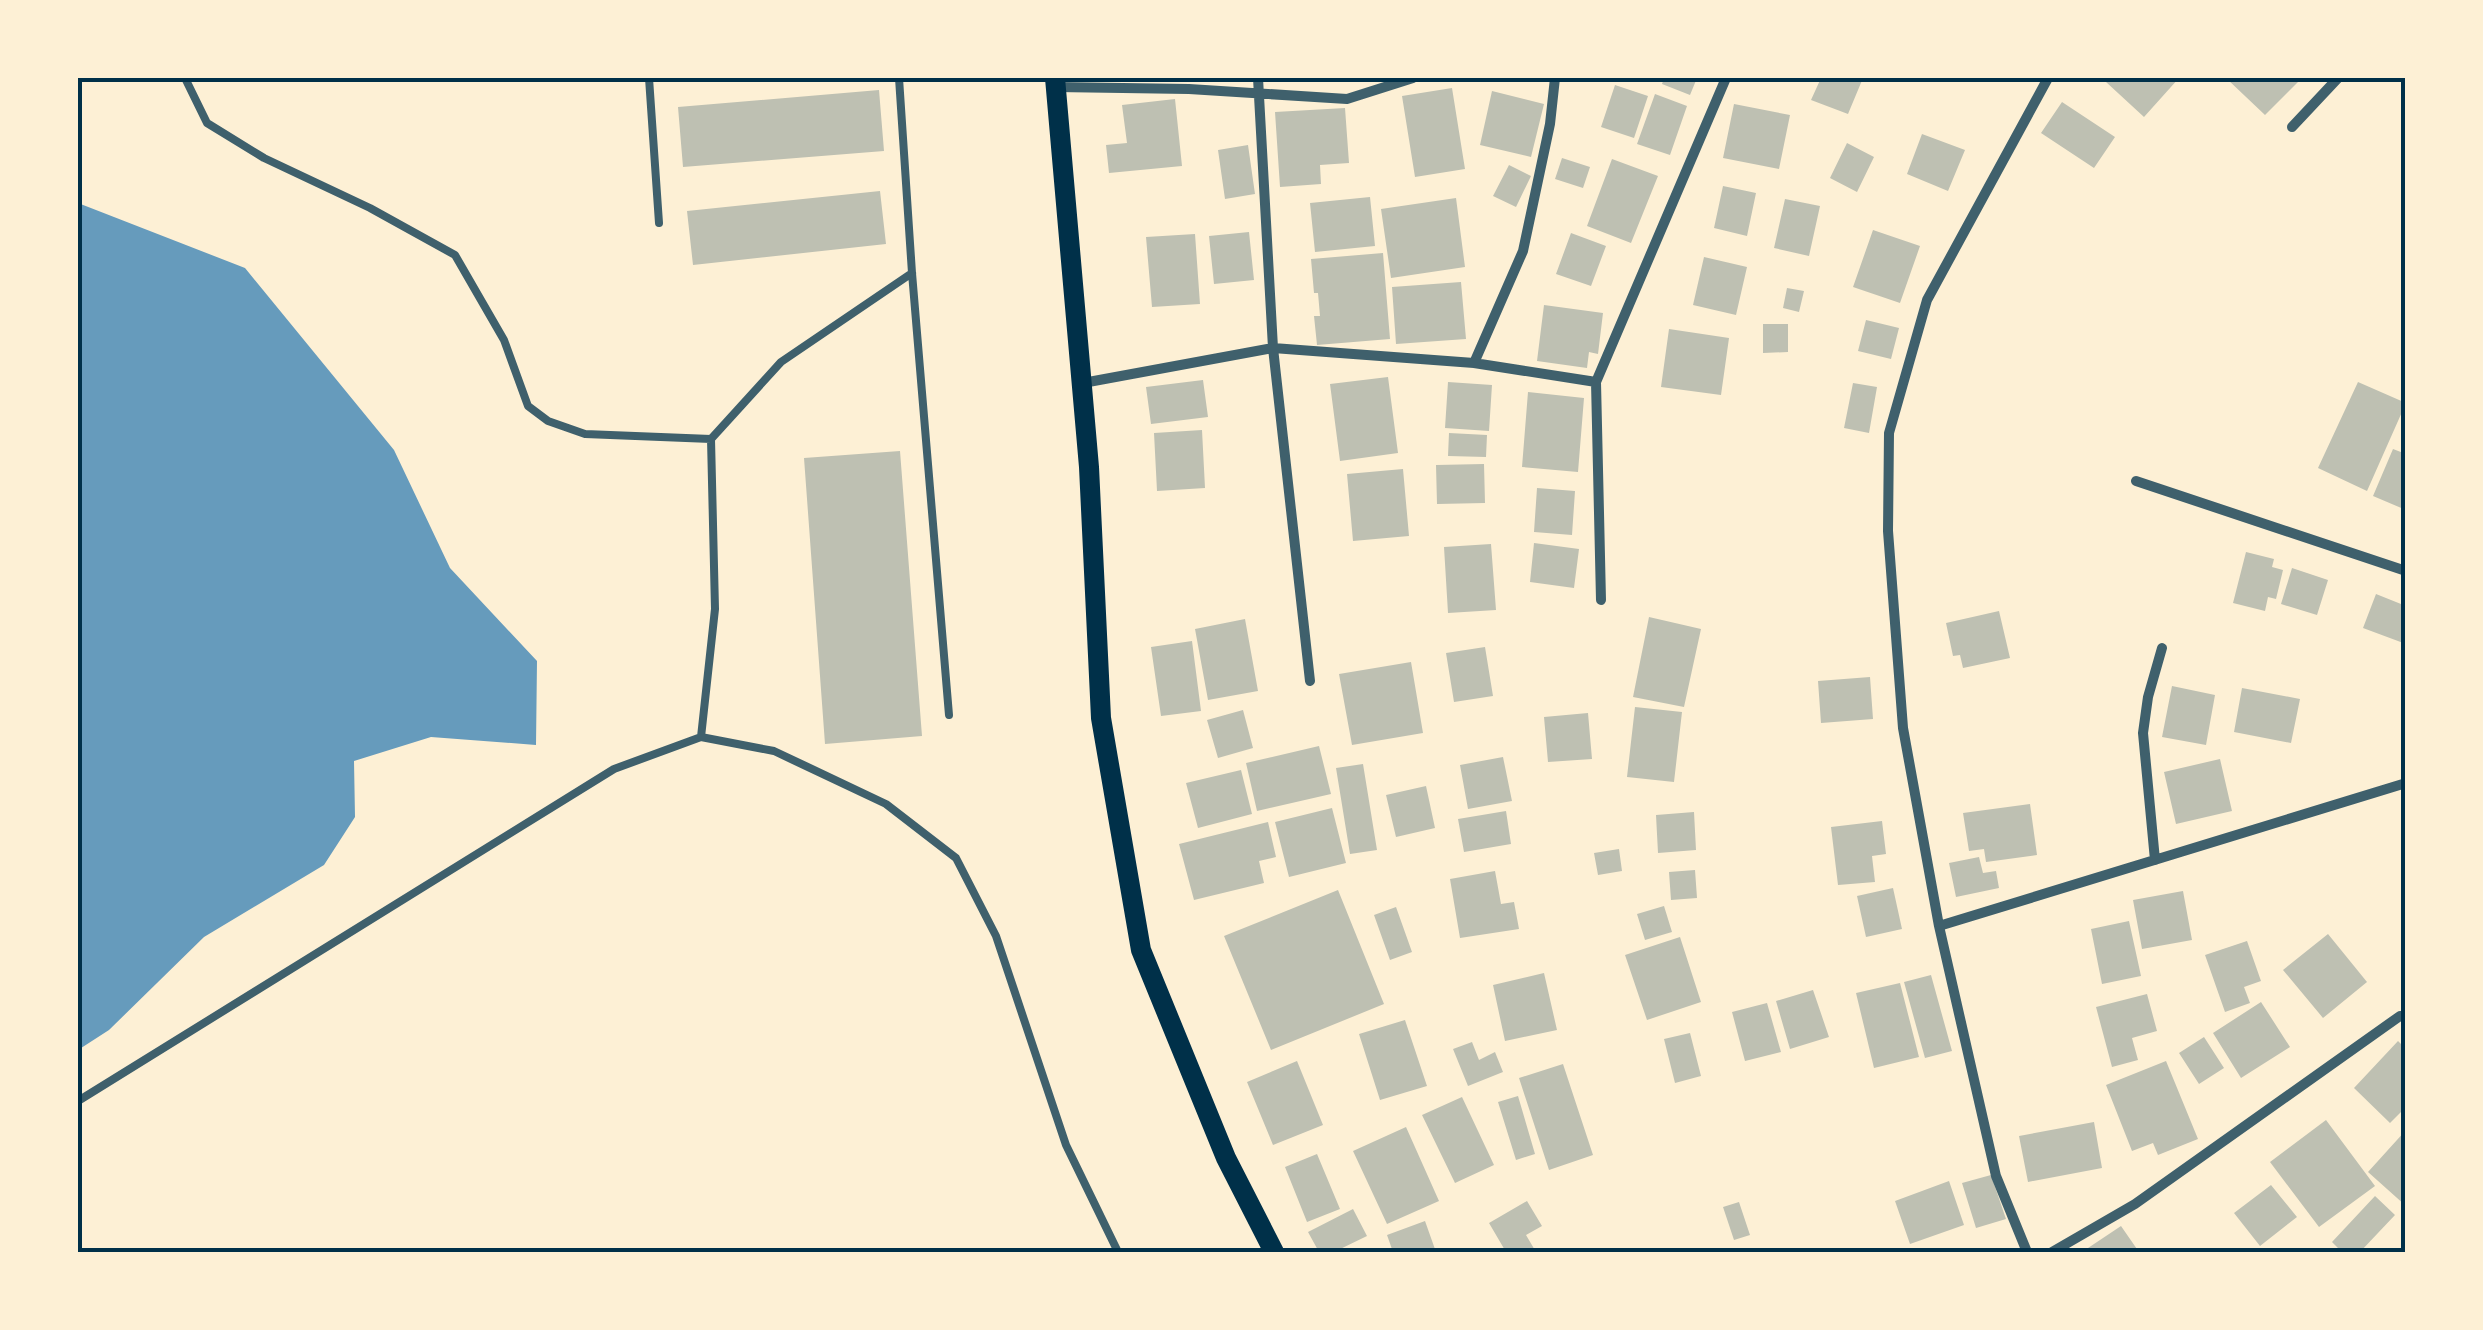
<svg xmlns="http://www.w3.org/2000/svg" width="2483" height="1330" font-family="'Fira Sans',sans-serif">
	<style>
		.water { fill: #669bbc }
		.building { fill: #bec0b2 }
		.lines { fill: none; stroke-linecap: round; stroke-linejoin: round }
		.service { stroke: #3f606c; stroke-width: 8 }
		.minor { stroke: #3f606c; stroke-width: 10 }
		.secondary { stroke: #003049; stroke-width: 20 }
		.neatline { fill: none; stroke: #003049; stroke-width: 4 }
	</style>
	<rect width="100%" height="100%" fill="#fdf0d5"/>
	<path class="water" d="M78,203l167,65 149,182 56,118 87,93 -1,84 -105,-8 -77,24 1,56 -31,48 -120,72 -95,93 -31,20z"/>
	<path class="building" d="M1664,78h33l-7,17 -28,-11z
		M1821,78h42l-15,36 -37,-14z
		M2110,78h69l-35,39 -38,-35z
		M2226,78h76l-37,37z
		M1615,85l33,11 -14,42 -33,-11z
		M1452,88l13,81 -50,8 -13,-81z
		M879,90l5,61 -201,16 -5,-60z
		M1492,91l52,13 -13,53 -51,-12z
		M1655,94l32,12 -17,49 -33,-11z
		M1175,99l7,67 -73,7 -3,-28 21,-2 -5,-38z
		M2062,102l53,35 -21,31 -53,-35z
		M1734,104l56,11 -11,54 -56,-11z
		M1345,108l4,55 -29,2 1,19 -41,3 -5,-75z
		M1922,134l43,16 -17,41 -41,-17z
		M1847,143l27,14 -17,35 -27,-14z
		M1248,145l7,49 -30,5 -7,-49z
		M1562,158l28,9 -7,21 -28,-9z
		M1612,159l46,17 -27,67 -44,-17z
		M1509,165l22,11 -15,31 -23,-11z
		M1723,186l33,7 -9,43 -33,-8z
		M880,191l6,53 -193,21 -6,-54z
		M1370,197l5,49 -60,6 -5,-49z
		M1456,198l9,69 -74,11 -10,-69z
		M1785,199l35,7 -11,50 -35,-8z
		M1873,230l47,16 -20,57 -47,-16z
		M1249,232l5,48 -40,4 -5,-48z
		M1571,233l35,13 -15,40 -35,-12z
		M1195,234l5,70 -48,3 -6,-70z
		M1383,253l7,86 -73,6 -3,-29h6l-2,-23h-4l-3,-34z
		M1704,257l43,10 -11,48 -43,-10z
		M1461,282l5,57 -70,5 -4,-57z
		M1787,288l17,3 -5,21 -16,-4z
		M1544,305l59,8 -5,41 -9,-2 -2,16 -50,-7z
		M1866,320l33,8 -8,31 -33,-8z
		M1763,324h25v28l-25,1z
		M1669,329l60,9 -8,57 -60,-8z
		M1388,377l10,76 -58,8 -10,-77z
		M1203,380l5,37 -57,7 -5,-37z
		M1448,382l44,3 -3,46 -44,-3z
		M2358,382l48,21 -39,88 -49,-23z
		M1853,383l24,4 -8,46 -25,-5z
		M1528,392l56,6 -6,74 -56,-5z
		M1202,430l3,58 -48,3 -3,-58z
		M1449,433l38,2 -1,22 -38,-1z
		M2393,449l13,5v56l-33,-14z
		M900,451l22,285 -97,8 -21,-286z
		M1484,464l1,39 -48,1 -1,-39z
		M1403,469l6,67 -56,5 -6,-67z
		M1537,488l38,3 -3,44 -38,-3z
		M1534,543l45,6 -5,39 -44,-6z
		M1491,544l5,66 -48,3 -4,-66z
		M2246,552l28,7 -2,8 11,3 -7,29 -8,-2 -3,14 -32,-8z
		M2292,568l36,12 -11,35 -36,-11z
		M2376,594l30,12v38l-43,-16z
		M1999,611l11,47 -47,10 -3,-13 -7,1 -7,-33z
		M1649,617l52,12 -17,78 -51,-10z
		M1245,619l13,72 -50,9 -13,-71z
		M1192,641l9,70 -40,5 -10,-69z
		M1485,647l8,49 -39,6 -8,-49z
		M1411,662l12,71 -71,12 -13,-71z
		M1870,677l3,42 -52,4 -3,-42z
		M2172,686l43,9 -9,50 -44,-8z
		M2242,688l58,11 -9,44 -57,-11z
		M1635,707l47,5 -8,70 -47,-5z
		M1243,710l10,38 -35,10 -11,-38z
		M1588,713l4,46 -44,3 -4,-45z
		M1319,746l12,48 -74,17 -11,-48z
		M1503,757l9,44 -44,8 -8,-44z
		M2220,759l12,52 -56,13 -12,-52z
		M1363,764l14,86 -27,4 -14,-86z
		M1241,770l11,44 -54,14 -12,-45z
		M1426,786l9,42 -39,9 -10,-42z
		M2030,804l7,51 -51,7 -2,-13 -15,2 -6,-38z
		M1332,808l14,55 -57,14 -14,-55z
		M1506,811l5,33 -47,8 -6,-33z
		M1694,812l2,38 -38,3 -2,-38z
		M1882,821l4,33 -14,2 3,26 -37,3 -7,-58z
		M1268,822l8,35 -17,4 5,22 -70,17 -15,-56z
		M1619,849l3,22 -24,4 -4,-22z
		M1979,857l4,16 13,-2 3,17 -43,9 -7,-34z
		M1695,870l2,28 -26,2 -2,-28z
		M1495,871l6,33 13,-2 5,27 -59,9 -10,-59z
		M1893,888l9,41 -36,8 -9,-41z
		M1338,890l46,114 -113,46 -47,-114z
		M2183,891l9,49 -50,9 -9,-49z
		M1664,906l8,26 -27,8 -8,-26z
		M1396,907l16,45 -22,8 -16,-45z
		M2129,921l12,55 -39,8 -11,-55z
		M2328,934l39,48 -44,36 -40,-48z
		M1680,937l21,65 -54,18 -22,-65z
		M2247,941l14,40 -17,6 6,16 -25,9 -20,-57z
		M1544,973l13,57 -52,11 -12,-56z
		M1931,975l21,76 -27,7 -21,-76z
		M1900,983l19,74 -45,11 -18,-75z
		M1813,990l16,47 -39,12 -14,-48z
		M2147,994l10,37 -25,7 6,22 -26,7 -16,-60z
		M2261,1002l29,45 -49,31 -28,-45z
		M1767,1003l14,49 -36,9 -13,-49z
		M1405,1020l22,66 -47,14 -21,-66z
		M1690,1033l11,43 -26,7 -11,-44z
		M2204,1037l20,31 -25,16 -20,-31z
		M2398,1041l8,8v58l-16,16 -36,-35z
		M1472,1042l7,18 16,-8 8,20 -35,14 -15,-37z
		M1297,1061l26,64 -50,20 -26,-63z
		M2166,1061l32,78 -40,16 -5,-12 -21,8 -26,-66z
		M1563,1064l30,91 -44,15 -30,-92z
		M1518,1096l17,58 -19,6 -18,-58z
		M1462,1097l32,68 -39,18 -33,-68z
		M2326,1120l49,66 -56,41 -49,-65z
		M2094,1122l8,46 -74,14 -9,-46z
		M1406,1127l33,74 -52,23 -34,-73z
		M2406,1130v76l-38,-34z
		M1317,1154l23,55 -33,13 -22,-55z
		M1991,1175l15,44 -30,9 -14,-45z
		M1949,1181l15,44 -54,19 -15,-43z
		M2271,1185l26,32 -37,29 -26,-33z
		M2375,1196l20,19 -35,37h-18l-10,-10z
		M1527,1201l15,25 -16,9 10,17h-30l-17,-29z
		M1739,1202l11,33 -16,5 -11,-33z
		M1353,1209l14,27 -33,16h-15l-11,-20z
		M1425,1221l11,31h-43l-6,-17z
		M2121,1226l18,26h-57z"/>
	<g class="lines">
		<path class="service" d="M185,78l22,45 57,35 106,50 85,47 49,85 24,66 20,15 37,13 126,5
			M649,78l10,145
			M899,78l13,195 37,442
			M701,737l14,-128 -4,-170 70,-77 131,-89
			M78,1101l536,-332 87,-32 73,14 112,53 70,54 40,78 70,209 52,107"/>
		<path class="minor" d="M1258,78l15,270 37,333
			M1056,87l133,2 158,10 66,-21
			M2292,127l46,-49
			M1474,363l49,-112 27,-127 5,-46
			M1083,383l190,-35 201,15 122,19
			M2136,481l270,90
			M1601,600l-5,-218 130,-304
			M2155,860l-12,-127 5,-36 14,-49
			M1939,926l467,-143
			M2027,1252l-31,-76 -57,-250 -36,-198 -15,-197 1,-98 38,-133 121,-222
			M2052,1252l83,-48 265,-188"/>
		<path class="secondary" d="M1055,78l34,389 12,251 40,232 85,208 48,94"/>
	</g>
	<rect width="2483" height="1330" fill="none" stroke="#fdf0d5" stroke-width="160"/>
	<rect x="80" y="80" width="2323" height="1170" class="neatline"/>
</svg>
